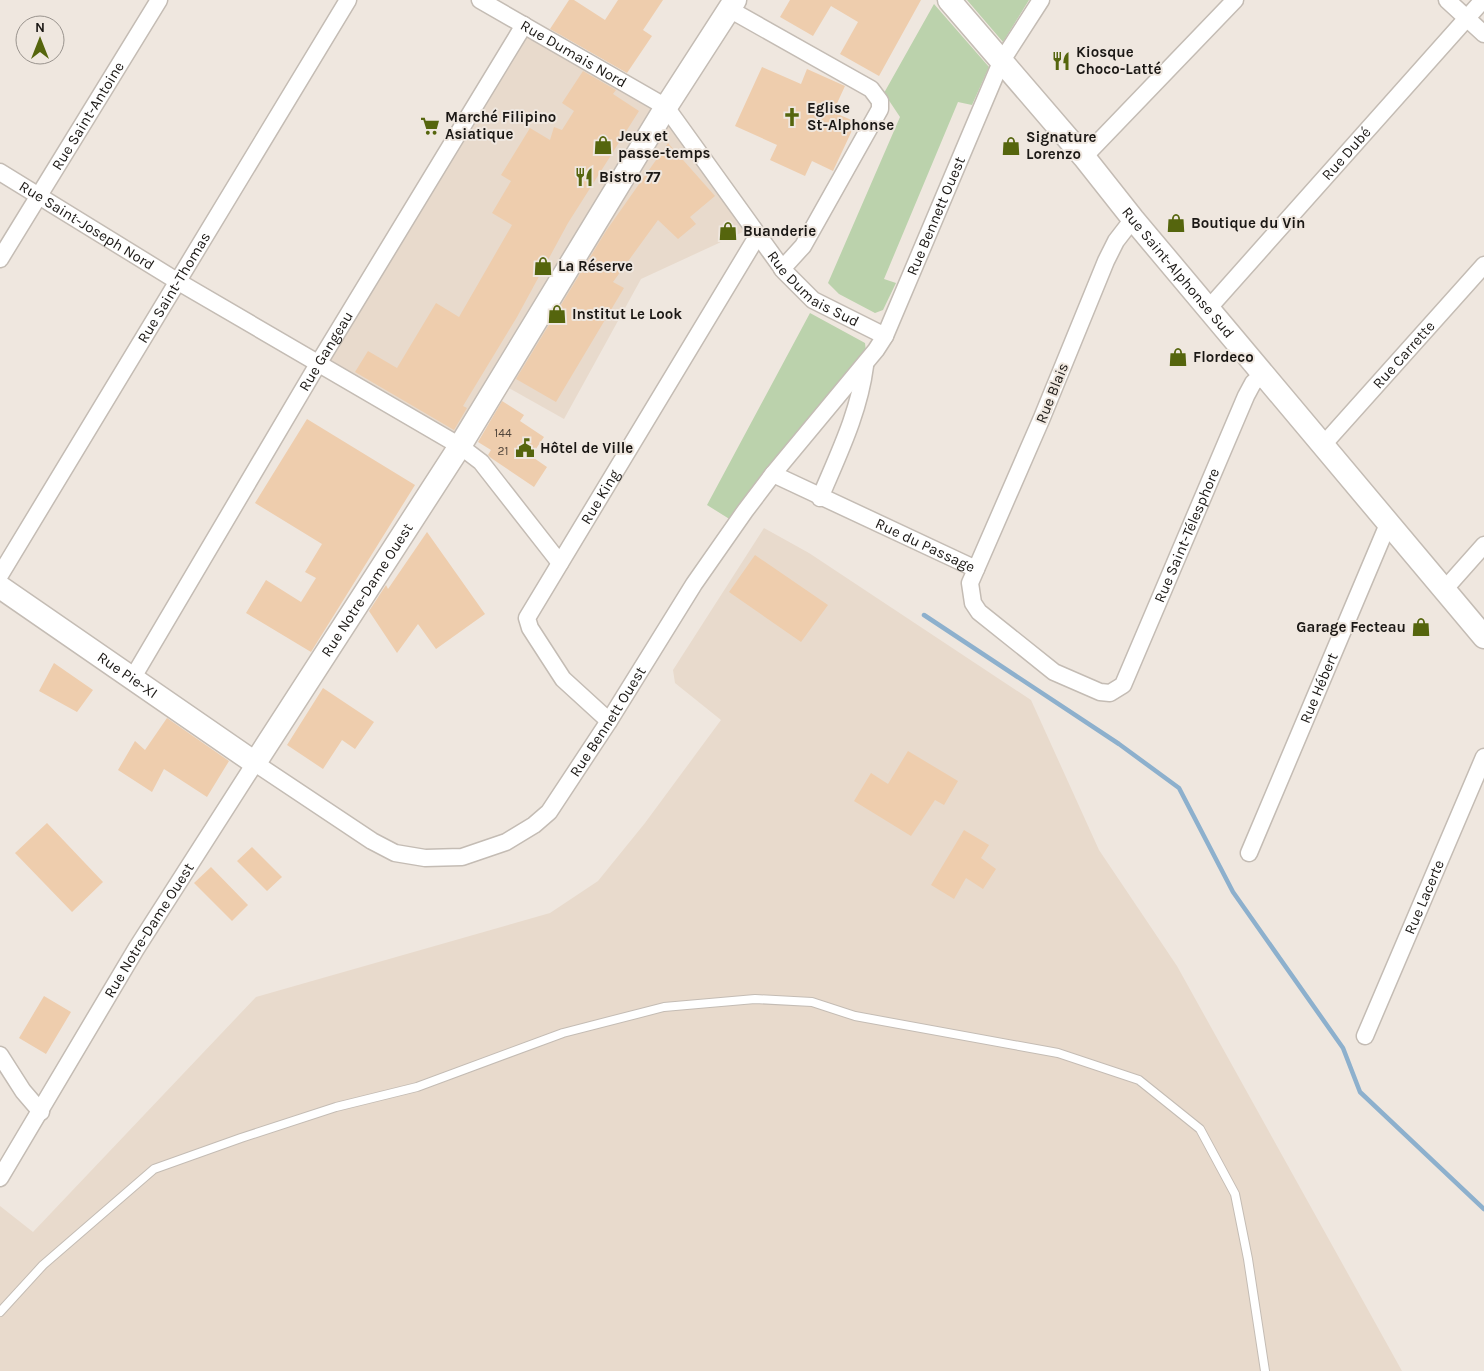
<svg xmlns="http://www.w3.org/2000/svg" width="1484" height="1371" font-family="Karla,sans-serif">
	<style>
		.built { fill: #e8dacc }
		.green { fill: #bbd2ac }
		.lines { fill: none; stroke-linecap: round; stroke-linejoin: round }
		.stream { stroke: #8db0cd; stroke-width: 4.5 }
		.building { fill: #eecdad }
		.lane-casing { stroke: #c4bcb4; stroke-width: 10 }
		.street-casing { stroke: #c4bcb4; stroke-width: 19 }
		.secondary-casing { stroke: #c4bcb4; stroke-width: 25 }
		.lane { stroke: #fff; stroke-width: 8 }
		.street { stroke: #fff; stroke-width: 16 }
		.secondary { stroke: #fff; stroke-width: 22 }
		.labels { text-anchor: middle; stroke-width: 4; stroke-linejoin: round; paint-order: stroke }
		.number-label { font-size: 12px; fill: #50453b }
		.poi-label { font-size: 15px; font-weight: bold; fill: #1b1815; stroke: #efe7df; text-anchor: start }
		.street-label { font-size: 15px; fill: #1b1815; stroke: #efe7df }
	</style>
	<rect width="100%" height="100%" fill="#efe7df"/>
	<path class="built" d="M527,32l141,86 79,112 -106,49 -77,140 -57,-32 -35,59 -149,-83z
		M764,528l45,25 222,147 68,150 78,116 225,405h-1402v-165l33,26 223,-235 294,-84 48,-32 47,-58 76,-103 -46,-37 -2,-13z"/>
	<path class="green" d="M967,0h62l-26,42z
		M934,4l55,63 -17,38 -14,-3 -74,177 12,4 -13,27 -8,3 -36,-19 -11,-11 72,-166 -16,-24z
		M810,313l55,30 1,9 -135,168 -24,-15z"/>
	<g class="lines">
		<path class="stream" d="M924,615l195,129 60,44 54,104 110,156 17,44 124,117"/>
	</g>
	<path class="building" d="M569,0h5l31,20 13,-20h45l-20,30 9,6 -25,37 -77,-44z
		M790,0h131l-42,76 -39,-22 18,-32 -27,-16 -18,30 -33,-19z
		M762,67l39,17 6,-15 38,17 -12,26 23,10 -23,49 -21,-10 -7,15 -35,-16 7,-15 -42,-19z
		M583,71l33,19 -3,4 26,17 -71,112 -51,94 -54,89 4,2 -13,22 -99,-58 13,-21 29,17 39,-65 23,14 53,-92 -20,-12 19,-32 -10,-6 29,-47 20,12 4,-13 8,3 12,-19 -12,-8z
		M668,143l47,53 -25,21 6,7 -18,15 -20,-19 -45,62 11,6 -68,114 -40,-23 90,-148z
		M502,401l22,14 -4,6 24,16 -13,19 16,11 -13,20 -43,-29 -3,-3 3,-5 -13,-8z
		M307,419l108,66 -104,167 -65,-39 20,-33 35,22 15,-24 -11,-6 17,-28 -67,-41z
		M427,532l58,82 -49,35 -18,-25 -21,29 -28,-42 17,-26 2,4z
		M755,555l73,50 -27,37 -72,-50z
		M54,663l39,27 -16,22 -38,-21z
		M323,688l51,34 -19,27 -13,-9 -19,29 -36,-24z
		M167,718l62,43 -22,36 -43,-28 -12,23 -34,-22 17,-29 10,9z
		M908,751l50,30 -14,24 -9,-5 -24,36 -57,-35 17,-28 17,11z
		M47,823l56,59 -31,30 -57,-59z
		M964,830l25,15 -8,13 15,11 -13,20 -17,-11 -12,21 -23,-14z
		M252,847l30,30 -15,14 -30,-30z
		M211,867l37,38 -16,16 -38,-38z
		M44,996l27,16 -25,42 -27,-16z"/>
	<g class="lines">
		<g class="lane-casing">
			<path id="lane" d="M0,1312l43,-47 111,-96 87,-31 95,-31 81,-20 146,-54 101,-26 91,-8 57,3 43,14 203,37 81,27 61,49 35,65 13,65 17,112"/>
		</g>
		<g class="street-casing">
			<g id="street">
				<path id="s1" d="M480,0l186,107 118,164 29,29 72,36"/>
				<path d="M1447,0l37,34"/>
				<path d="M729,9l142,80 9,12v8l-77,137 -21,23"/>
				<path d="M1084,157l151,-157"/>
				<path id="s2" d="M0,172l177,109 283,165 21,16 79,101"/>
				<path id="s3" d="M1133,219l-17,22 -10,20 -65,159 -71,163 3,20 6,9 75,60 46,20 10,1 13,-8 123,-289 7,-13 10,-9"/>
				<path id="s4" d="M0,259l159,-259"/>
				<path id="s5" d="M1208,309l275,-309"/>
				<path id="s6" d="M1323,445l161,-180"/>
				<path id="s7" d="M773,474l203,95"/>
				<path d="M820,498c18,-43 39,-85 45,-132"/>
				<path id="s8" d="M0,575l348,-575"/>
				<path d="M1444,590l40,-45"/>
				<path id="s9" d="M132,679l186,-315 206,-339"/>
				<path id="s10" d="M609,721l-46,-42 -33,-51 -3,-10 231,-383"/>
				<path id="s11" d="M1249,853l139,-329"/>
				<path id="s12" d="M1365,1036l119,-279"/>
				<path d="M0,1055l23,36 18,21"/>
				<path id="s13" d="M0,1178l136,-229 119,-186 117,78 23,12 30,5 37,-1 44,-15 28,-17 15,-13 60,-91 85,-137 51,-73 28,-37 103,-124 9,-14 116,-274 40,-62"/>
			</g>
		</g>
		<g class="secondary-casing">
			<g id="secondary">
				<path id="s14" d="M949,0l135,157 49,62 351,418"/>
				<path id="s15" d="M0,587l255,176 205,-317 206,-339 69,-107"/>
			</g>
		</g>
		<use href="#lane" class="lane"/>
		<use href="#street" class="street"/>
		<use href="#secondary" class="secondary"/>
	</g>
	<defs>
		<g id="restaurant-bare" transform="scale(1.5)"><path d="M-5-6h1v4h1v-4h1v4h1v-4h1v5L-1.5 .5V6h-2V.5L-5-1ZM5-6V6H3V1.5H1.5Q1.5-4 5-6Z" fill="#55650d" stroke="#efe7df" stroke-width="2.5" paint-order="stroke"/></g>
		<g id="church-bare" transform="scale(1.5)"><path d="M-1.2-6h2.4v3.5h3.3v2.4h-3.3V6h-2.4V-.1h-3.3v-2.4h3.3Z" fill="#55650d" stroke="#efe7df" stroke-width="2.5" paint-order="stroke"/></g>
		<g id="supermarket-bare" transform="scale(1.5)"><path d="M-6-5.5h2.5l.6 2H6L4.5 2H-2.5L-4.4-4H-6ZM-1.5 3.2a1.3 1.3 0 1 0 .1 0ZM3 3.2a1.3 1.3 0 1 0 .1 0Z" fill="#55650d" stroke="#efe7df" stroke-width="2.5" paint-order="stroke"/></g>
		<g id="shop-bare" transform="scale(1.5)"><path d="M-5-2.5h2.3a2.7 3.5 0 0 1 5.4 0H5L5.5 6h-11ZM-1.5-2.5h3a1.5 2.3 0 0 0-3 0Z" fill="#55650d" stroke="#efe7df" stroke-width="2.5" paint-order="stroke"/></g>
		<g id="civic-bare" transform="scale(1.5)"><path d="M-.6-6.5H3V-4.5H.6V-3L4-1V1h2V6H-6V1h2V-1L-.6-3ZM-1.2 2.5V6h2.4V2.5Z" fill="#55650d" stroke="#efe7df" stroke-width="2.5" paint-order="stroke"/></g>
	</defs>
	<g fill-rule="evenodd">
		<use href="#restaurant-bare" x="1061" y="61"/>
		<use href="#church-bare" x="792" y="117"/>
		<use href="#supermarket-bare" x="430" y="126"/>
		<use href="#shop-bare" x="603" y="145"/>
		<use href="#shop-bare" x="1011" y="146"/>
		<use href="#restaurant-bare" x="584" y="177"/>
		<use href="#shop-bare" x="1176" y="223"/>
		<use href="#shop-bare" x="728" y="231"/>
		<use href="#shop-bare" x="543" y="266"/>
		<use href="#shop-bare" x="557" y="314"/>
		<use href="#shop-bare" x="1178" y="357"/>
		<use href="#civic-bare" x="525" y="448"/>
		<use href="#shop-bare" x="1421" y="627"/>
	</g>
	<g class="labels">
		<g class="number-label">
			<text x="503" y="437">144</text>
			<text x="503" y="455">21</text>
		</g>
		<g class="poi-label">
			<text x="1076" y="57">Kiosque<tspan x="1076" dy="17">Choco-Latté</tspan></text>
			<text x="807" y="113">Eglise<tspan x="807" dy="17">St-Alphonse</tspan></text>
			<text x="445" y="122">Marché Filipino<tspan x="445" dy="17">Asiatique</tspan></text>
			<text x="618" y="141">Jeux et<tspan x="618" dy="17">passe-temps</tspan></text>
			<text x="1026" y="142">Signature<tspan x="1026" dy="17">Lorenzo</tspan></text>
			<text x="599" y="182">Bistro 77</text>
			<text x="1191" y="228">Boutique du Vin</text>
			<text x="743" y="236">Buanderie</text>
			<text x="558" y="271">La Réserve</text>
			<text x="572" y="319">Institut Le Look</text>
			<text x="1193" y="362">Flordeco</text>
			<text x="540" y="453">Hôtel de Ville</text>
			<text x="1406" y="632" text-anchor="end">Garage Fecteau</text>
		</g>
		<g class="street-label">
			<text dy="5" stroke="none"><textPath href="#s1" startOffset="108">Rue Dumais Nord</textPath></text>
			<text dy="5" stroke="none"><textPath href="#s4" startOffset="168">Rue Saint-Antoine</textPath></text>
			<text dy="5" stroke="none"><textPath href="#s5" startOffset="208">Rue Dubé</textPath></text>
			<text dy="5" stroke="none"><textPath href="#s13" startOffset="1534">Rue Bennett Ouest</textPath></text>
			<text dy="5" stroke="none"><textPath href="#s2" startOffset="102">Rue Saint-Joseph Nord</textPath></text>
			<text dy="5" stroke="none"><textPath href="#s14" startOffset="356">Rue Saint-Alphonse Sud</textPath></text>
			<text dy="5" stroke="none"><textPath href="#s8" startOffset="336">Rue Saint-Thomas</textPath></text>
			<text dy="5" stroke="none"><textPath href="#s1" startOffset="451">Rue Dumais Sud</textPath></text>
			<text dy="5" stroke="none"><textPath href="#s9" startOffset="381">Rue Gangeau</textPath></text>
			<text dy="5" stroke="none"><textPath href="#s6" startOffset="121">Rue Carrette</textPath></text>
			<text transform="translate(1052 393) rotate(-68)" y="5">Rue Blais</text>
			<text dy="5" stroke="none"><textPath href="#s10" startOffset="275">Rue King</textPath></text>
			<text dy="5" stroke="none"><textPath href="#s3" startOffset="765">Rue Saint-Télesphore</textPath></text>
			<text dy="5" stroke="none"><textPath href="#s7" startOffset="168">Rue du Passage</textPath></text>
			<text dy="5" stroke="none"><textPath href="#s15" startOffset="516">Rue Notre-Dame Ouest</textPath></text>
			<text dy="5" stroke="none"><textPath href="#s15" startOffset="155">Rue Pie-XI</textPath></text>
			<text dy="5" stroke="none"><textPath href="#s11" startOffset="179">Rue Hébert</textPath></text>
			<text dy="5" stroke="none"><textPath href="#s13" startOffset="928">Rue Bennett Ouest</textPath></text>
			<text dy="5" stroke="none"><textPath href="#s12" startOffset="151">Rue Lacerte</textPath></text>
			<text dy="5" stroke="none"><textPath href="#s13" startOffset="289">Rue Notre-Dame Ouest</textPath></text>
		</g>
	</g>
	<g transform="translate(40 40)"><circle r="24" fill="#efe7df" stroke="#9a948e"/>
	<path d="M0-4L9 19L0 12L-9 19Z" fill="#55650d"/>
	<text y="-8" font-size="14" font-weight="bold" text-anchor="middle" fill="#1b1815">N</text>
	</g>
</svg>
